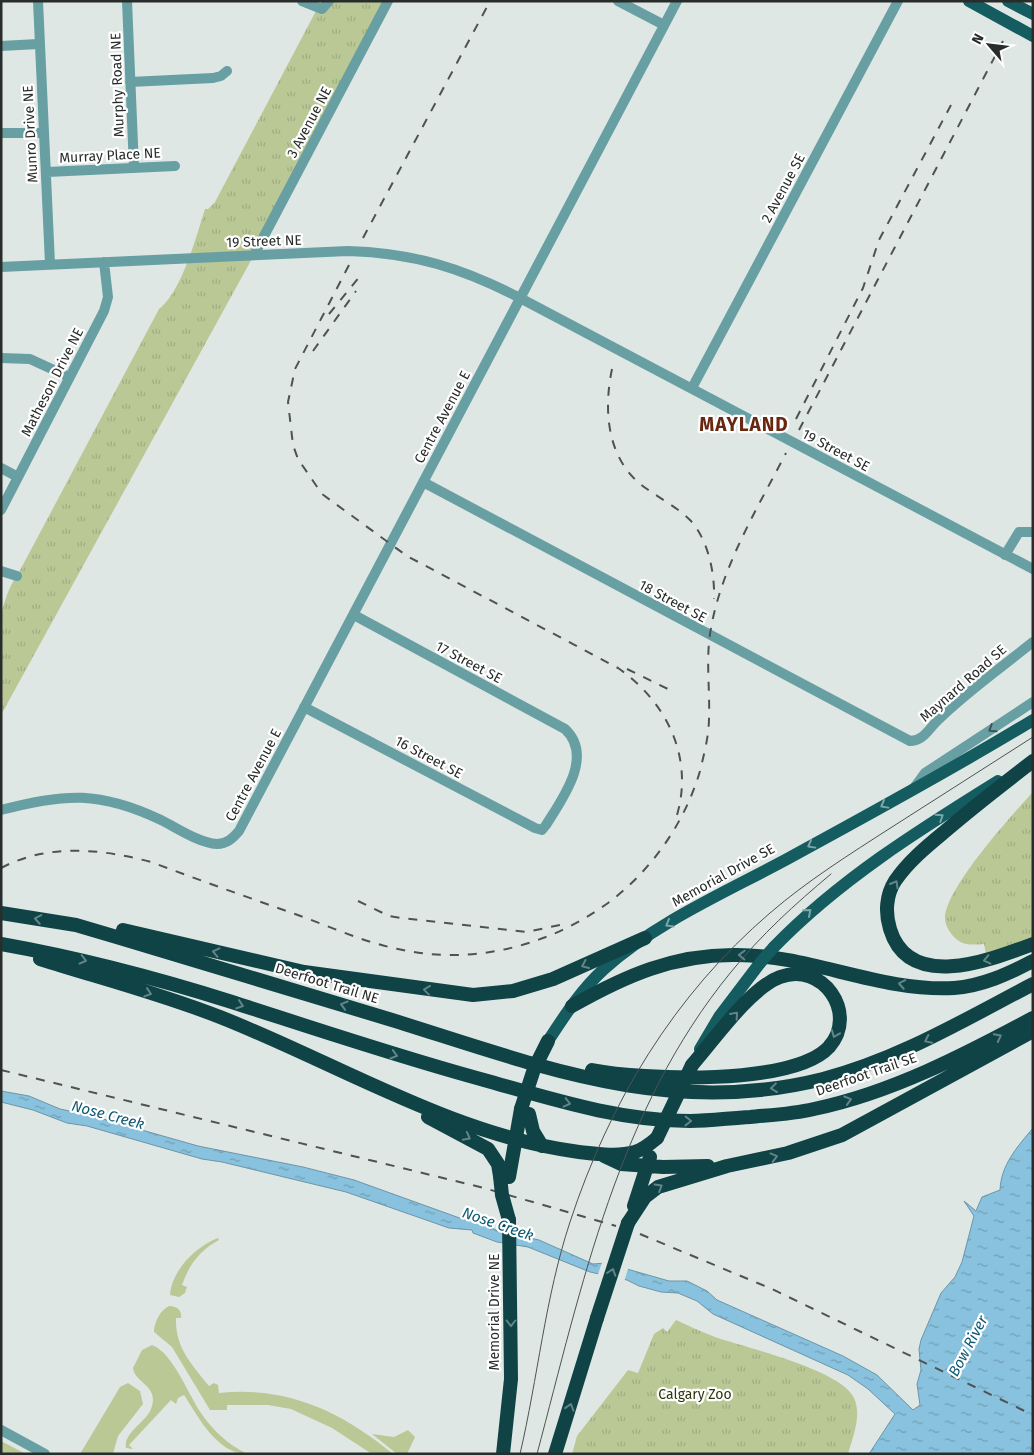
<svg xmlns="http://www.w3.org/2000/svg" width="1034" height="1455" font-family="'Fira Sans',sans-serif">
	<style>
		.grass { fill: #bac896 }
		.park { fill: url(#park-tufts) }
		.water { fill: url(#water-ripples); stroke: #6c95a8 }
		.pier { fill: #dee7e4 }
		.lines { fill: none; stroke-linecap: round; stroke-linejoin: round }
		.minor { stroke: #679fa3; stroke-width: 10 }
		.major { stroke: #155c61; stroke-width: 12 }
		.highway { stroke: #0f4346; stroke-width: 14 }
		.tram { stroke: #4e5352; stroke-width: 1 }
		.rail { stroke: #4e5352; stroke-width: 2; stroke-dasharray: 9 9; stroke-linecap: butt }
		.major-bridge { stroke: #155c61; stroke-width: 12 }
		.highway-bridge { stroke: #0f4346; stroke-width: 14 }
		.oneway { stroke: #3e5455 }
		.oneway2 { stroke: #7ea5a8 }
		.oneway3 { stroke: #638587 }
		.labels { text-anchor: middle; stroke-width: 4.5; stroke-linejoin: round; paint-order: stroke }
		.street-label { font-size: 14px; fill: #282c2b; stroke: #fff }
		.park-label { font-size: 14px; fill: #2c350e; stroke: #fff }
		.water-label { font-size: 15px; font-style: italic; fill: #0e5974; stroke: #fff }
		.district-label { font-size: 19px; font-weight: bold; letter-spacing: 1px; fill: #68270e; stroke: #fff }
	</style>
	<defs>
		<pattern id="park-tufts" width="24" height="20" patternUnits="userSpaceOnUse" patternTransform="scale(1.25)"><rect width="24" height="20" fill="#bac896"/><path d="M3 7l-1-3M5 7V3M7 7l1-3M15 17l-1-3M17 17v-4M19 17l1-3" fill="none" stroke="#a0ac81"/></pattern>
		<pattern id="water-ripples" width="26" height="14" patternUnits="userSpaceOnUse" patternTransform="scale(1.25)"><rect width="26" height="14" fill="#89c2de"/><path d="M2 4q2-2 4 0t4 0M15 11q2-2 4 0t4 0" fill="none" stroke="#709eb4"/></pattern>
	</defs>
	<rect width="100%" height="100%" fill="#dee7e4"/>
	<path class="grass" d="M218,1238l1,2c-19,10 -30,25 -37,45l5,2 -2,6 -6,4 -9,-2c2,-25 25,-48 48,-57z
		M169,1306c8,0 13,4 12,12h-5c-1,29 15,46 33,68l5,-3 4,2 1,8c68,-7 122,18 174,61h-21l-40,-26 -41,-19 -23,-4h-41v5h-17l-38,-63 -18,-15c0,-9 6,-22 15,-26z
		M152,1345c21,8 36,49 49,68 12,18 27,31 46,41 -30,0 -49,-38 -63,-59l-6,3 -2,6 -5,-4 -42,45 4,4 -7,-1c-3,-15 20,-26 25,-39 9,-24 -16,-25 -18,-41l9,-18z
		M128,1383l12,8 3,13 -25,32 -5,18h-33l40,-67z
		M408,1430l7,7 -8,17h-10l-25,-20 22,3z"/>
	<path class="park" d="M329,1h59l-134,254 -253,460v-82c2,-6 1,-9 1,-16 -1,-9 9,-35 15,-41l142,-267c23,-18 37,-72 46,-100h3l7,-7 102,-193z
		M1033,792v146l-47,16 -2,-10c-13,1 -22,2 -31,-8 -4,-5 -8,-11 -8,-18 1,-30 66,-102 88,-126z
		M676,1320c13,6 26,12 39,17 29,10 127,33 139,61 8,17 -1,38 -6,56h-276l5,-18 51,-66 10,3 16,-39 9,-6 4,4z
		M1,1441l25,13h-25z"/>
	<path class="water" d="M1,1091l28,5 31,13 29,6 109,31 105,21 51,13 114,41 13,1 17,9 41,9 54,24 13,-1 63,18h18l20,10 10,9 126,56 34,19 36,35 7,-5 -3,-21 4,-14 -2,-21 2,-9 20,-47 14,-16 7,-15 12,-46 -10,-15 12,10 6,-14 18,-7c1,-25 17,-43 33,-62v315l-3,11h-161l26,-40 -27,-25 -20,-14 -135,-61 -16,-13 -19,-8 -17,-1 -22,-6 -12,-6 -37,-8 -62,-25 -31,-5 -24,-9 -1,-3 -23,-2 -103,-36 -124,-30 -20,-3 -115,-33 -20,-3 -34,-13 -32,-8z"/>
	<path class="pier" d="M603,1260l10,1 16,5 -5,16 -27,-5z"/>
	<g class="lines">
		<path class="minor" d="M38,1l12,263
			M127,1l7,167
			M302,1l20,8 7,-8
			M618,1l46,24
			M1,46l37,-2
			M130,82l83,-4 8,-2 6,-5
			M1,133h43
			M47,172l128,-6
			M254,255l134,-254
			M1,267l347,-16c66,2 114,17 172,47l513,271
			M1,358l29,1 39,18
			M692,388l206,-387
			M1,468l17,9
			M423,482l487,259c13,0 18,-11 27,-20 28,-28 65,-54 96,-79
			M1,510l103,-199 4,-14 -4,-35
			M1005,555l14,-23h14
			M1,571l16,5
			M304,707l231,121 7,2 4,-5c17,-27 48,-69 19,-96l-211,-114
			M914,788l11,-15 108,-71
			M1,810c64,-17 99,-19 160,10 16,8 38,23 56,24 10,0 16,-6 22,-13l438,-830
			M1,1430l44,24"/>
		<path class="major" d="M969,1l64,35
			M1008,1l25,13
			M774,947c65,-67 145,-117 224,-166
			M548,1041c17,-26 33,-51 56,-72 52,-47 124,-78 185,-111 82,-45 164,-89 244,-138
			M700,1049l19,-32 41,-54"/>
		<path class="highway" d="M1033,761c-30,23 -61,47 -90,72 -17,14 -35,29 -48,48 -9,14 -10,32 -5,48 19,63 100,31 143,15
			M1,913l75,12 44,13c90,28 181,54 272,82 145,45 276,98 431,59 76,-20 141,-59 210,-95
			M123,930l181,42 169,23 40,-4 40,-12 92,-41
			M1,944c79,14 155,34 231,58 84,27 167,55 252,78 68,19 136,41 206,41 20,0 40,-3 60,-4 21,-2 43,-3 64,-8 77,-16 150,-54 219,-91
			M40,959c60,19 122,35 180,58 117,46 234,119 359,135 18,2 39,5 56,0 9,-3 15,-8 22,-14
			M572,1006c53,-30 102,-52 165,-51 73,0 143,37 217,33 28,-2 54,-14 79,-27
			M592,1070c50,10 201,16 237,-23 30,-34 -7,-86 -49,-70 -30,11 -66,63 -88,88
			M529,1114l4,17 9,15
			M428,1117l60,32 10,15 2,12
			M604,1156l17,8 42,3 45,-1
			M509,1177l12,-68
			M634,1206l16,-49
			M628,1223l17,-26 13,-10 69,-21 61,-13 54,-18 191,-104
			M503,1454l8,-75 -2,-159
			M555,1454l42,-136"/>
		<path class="tram" d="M520,1454c18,-77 25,-156 50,-232 39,-119 104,-227 200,-309 37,-32 80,-59 122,-86 47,-30 94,-60 141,-90
			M537,1454c45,-169 81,-344 194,-482 30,-37 64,-68 100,-98"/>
		<path class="rail" d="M363,238l125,-233
			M349,265l-54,104 -7,33 5,43 5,14 24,35 85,62 211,112c48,33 76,89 59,147
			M329,314l32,-39
			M313,351l43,-60
			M612,369c-9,43 -5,93 35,120 14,10 31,19 43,31 18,19 25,53 24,79
			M796,419l67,-131 16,-48 72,-135
			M799,430l204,-389
			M627,669l43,21
			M1,868c47,-25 101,-19 150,-6 48,18 96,35 144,52 34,12 68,28 103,35 75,17 153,-3 214,-49 41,-32 73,-78 88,-129 4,-17 9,-35 9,-53 1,-28 -3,-56 1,-84 10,-65 46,-123 76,-181
			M358,901l31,15 12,2 125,14 39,-8
			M1,1070l483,118 132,38
			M640,1234l132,55 261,126"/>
		<path class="major-bridge" d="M760,963l14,-16"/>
		<path class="highway-bridge" d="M521,1109l13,-40 14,-28
			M657,1138l35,-73
			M500,1176l2,19 7,25
			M597,1318l31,-95"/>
	</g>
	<defs><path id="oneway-chevron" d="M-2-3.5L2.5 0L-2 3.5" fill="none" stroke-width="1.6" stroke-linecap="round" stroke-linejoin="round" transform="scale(1.25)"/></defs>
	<use class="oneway" href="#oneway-chevron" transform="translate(992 729) rotate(147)"/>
	<g class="oneway2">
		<use href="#oneway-chevron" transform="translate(884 805) rotate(151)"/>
		<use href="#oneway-chevron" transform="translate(940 817) rotate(-33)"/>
		<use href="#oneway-chevron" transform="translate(811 845) rotate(151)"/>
		<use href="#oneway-chevron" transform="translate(808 912) rotate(-41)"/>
		<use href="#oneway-chevron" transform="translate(669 924) rotate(150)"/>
	</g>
	<g class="oneway3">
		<use href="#oneway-chevron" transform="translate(895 884) rotate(-60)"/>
		<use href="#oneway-chevron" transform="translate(38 919) rotate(-170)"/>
		<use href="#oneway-chevron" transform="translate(216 952) rotate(-167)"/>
		<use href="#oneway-chevron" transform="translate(742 955) rotate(-178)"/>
		<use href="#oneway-chevron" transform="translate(83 960) rotate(14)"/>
		<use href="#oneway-chevron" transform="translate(987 960) rotate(167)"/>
		<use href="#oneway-chevron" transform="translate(585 965) rotate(156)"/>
		<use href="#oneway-chevron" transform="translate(902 984) rotate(-170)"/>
		<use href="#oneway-chevron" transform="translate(427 990) rotate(-173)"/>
		<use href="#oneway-chevron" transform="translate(148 993) rotate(18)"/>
		<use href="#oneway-chevron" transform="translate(240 1005) rotate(18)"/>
		<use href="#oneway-chevron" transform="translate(344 1005) rotate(-163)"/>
		<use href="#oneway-chevron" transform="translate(735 1015) rotate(-49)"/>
		<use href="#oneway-chevron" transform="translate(835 1034) rotate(112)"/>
		<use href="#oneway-chevron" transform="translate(998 1037) rotate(-27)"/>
		<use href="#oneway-chevron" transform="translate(928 1040) rotate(154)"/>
		<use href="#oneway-chevron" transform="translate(394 1055) rotate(16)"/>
		<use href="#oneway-chevron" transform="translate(774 1088) rotate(173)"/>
		<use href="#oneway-chevron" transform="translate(848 1100) rotate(-17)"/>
		<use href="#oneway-chevron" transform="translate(567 1103) rotate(14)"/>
		<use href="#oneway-chevron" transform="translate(688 1121) rotate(1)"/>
		<use href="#oneway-chevron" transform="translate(467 1137) rotate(28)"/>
		<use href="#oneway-chevron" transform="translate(774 1157) rotate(-15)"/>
		<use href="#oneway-chevron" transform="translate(659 1187) rotate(-31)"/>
		<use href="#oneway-chevron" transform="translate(612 1272) rotate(-72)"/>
		<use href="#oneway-chevron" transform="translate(511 1323) rotate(90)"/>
		<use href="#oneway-chevron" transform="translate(570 1407) rotate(-73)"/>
	</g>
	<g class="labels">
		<g class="street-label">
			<text transform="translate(117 85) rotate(-92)" y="5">Murphy Road NE</text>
			<text transform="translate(309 122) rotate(-62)" y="5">3 Avenue NE</text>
			<text transform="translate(30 134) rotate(-93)" y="5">Munro Drive NE</text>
			<text transform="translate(110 155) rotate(-3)" y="5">Murray Place NE</text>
			<text transform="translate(783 188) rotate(-62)" y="5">2 Avenue SE</text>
			<text transform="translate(264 241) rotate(-2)" y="5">19 Street NE</text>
			<text transform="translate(52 382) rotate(-63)" y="5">Matheson Drive NE</text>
			<text transform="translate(442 417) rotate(-62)" y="5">Centre Avenue E</text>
			<text transform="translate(836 450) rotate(28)" y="5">19 Street SE</text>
			<text transform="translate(673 601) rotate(28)" y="5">18 Street SE</text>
			<text transform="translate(469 662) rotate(28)" y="5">17 Street SE</text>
			<text transform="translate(963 683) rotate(-41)" y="5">Maynard Road SE</text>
			<text transform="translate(429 757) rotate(28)" y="5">16 Street SE</text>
			<text transform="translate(253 775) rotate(-62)" y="5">Centre Avenue E</text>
			<text transform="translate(723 875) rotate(-29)" y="5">Memorial Drive SE</text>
			<text transform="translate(327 983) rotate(17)" y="5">Deerfoot Trail NE</text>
			<text transform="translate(866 1074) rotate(-19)" y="5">Deerfoot Trail SE</text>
			<text transform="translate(494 1312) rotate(-90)" y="5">Memorial Drive NE</text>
		</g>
		<g class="park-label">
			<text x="695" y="1399">Calgary Zoo</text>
		</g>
		<g class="water-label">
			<text transform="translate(108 1115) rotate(15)" y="5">Nose Creek</text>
			<text transform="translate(498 1224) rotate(19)" y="5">Nose Creek</text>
			<text transform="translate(968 1346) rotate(-62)" y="5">Bow River</text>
		</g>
		<g class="district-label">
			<text x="744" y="431">MAYLAND</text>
		</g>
	</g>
	<rect width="1034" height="1455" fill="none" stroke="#282c2b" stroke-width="5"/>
	<g transform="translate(989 45) rotate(298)" stroke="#ffffff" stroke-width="4" paint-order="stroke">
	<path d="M0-4L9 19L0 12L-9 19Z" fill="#282c2b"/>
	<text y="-8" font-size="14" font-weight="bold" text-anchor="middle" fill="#282c2b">N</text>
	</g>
</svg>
